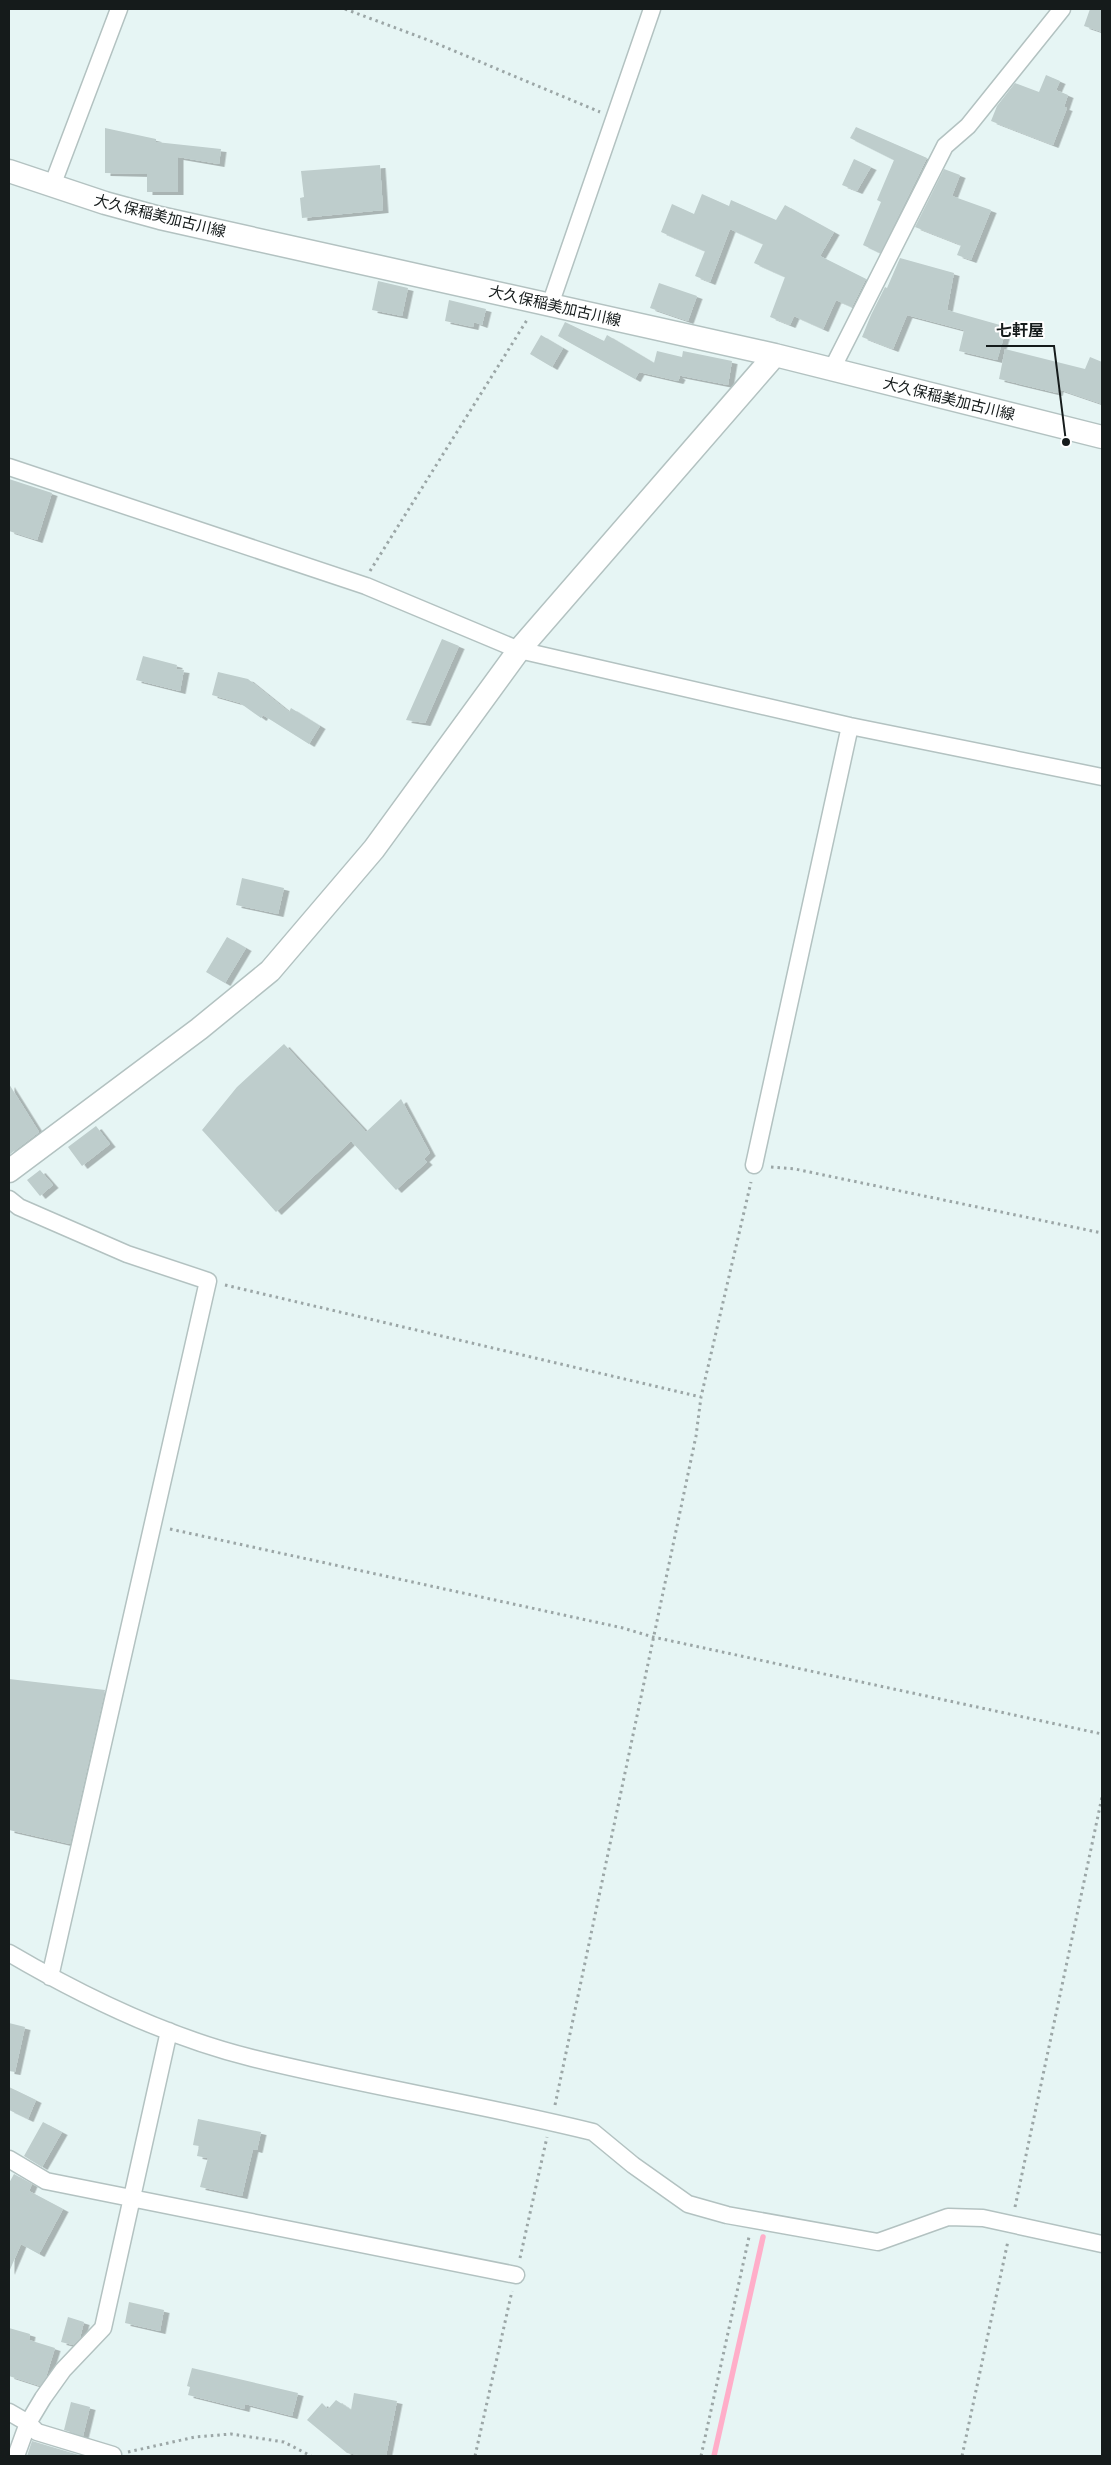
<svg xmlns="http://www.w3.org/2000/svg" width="1111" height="2465" font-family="'Fira Sans Condensed','Noto Sans JP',sans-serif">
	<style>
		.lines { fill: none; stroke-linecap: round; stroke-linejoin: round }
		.stream { stroke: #ffaec9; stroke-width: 5.5 }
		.building { fill: #becdcc; filter: url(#shadow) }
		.street-casing { stroke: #b3c2c1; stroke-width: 19 }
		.secondary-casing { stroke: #b3c2c1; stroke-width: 25 }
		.path { stroke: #9ba6a6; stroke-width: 3; stroke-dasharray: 2.5 4; stroke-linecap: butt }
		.street { stroke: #fff; stroke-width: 16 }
		.secondary { stroke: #fff; stroke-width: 22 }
		.labels { text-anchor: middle; stroke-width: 4; stroke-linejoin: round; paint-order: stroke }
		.street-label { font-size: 15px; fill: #151b1b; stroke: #fff }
		.leader { fill: none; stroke: #151b1b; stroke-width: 2 }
		.callout-dot { fill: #151b1b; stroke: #fff; stroke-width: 2 }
		.callout-label { font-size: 16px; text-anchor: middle; font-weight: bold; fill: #151b1b; stroke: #fff; stroke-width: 4; stroke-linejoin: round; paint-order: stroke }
	</style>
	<defs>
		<filter id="shadow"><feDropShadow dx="5.5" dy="3" stdDeviation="0" flood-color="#0004"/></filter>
	</defs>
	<rect width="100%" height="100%" fill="#e6f5f4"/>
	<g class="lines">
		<path class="stream" d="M714,2456l49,-219"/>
	</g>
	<path class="building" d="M1090,9h12v23l-18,-6z
		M1046,75l14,6 -4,9 12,5 -4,12 3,1 -14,37 -62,-24 6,-15 18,-23 24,9z
		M856,127l71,31 -47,95 -17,-8 18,-43 -4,-2 17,-40 -44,-22z
		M105,128l51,11v3l65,7 -2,15 -41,-7v35h-31v-18l-42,-1z
		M854,159l17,8 -14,24 -15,-6z
		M380,165l3,45 -81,8 -2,-20 4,-1 -3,-26z
		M944,169l16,6 -8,21 39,14 -20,50 -14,-5 4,-10 -46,-18z
		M702,194l27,12 2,-6 45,20 9,-15 49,27 -14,24 46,23 -14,28 -16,-7 -13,29 -29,-13 -4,9 -20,-8 15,-40 -31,-14 9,-19 -33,-15 -20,53 -15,-6 10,-25 -44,-19 11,-28 22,10z
		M900,258l54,15 -7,37 60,17 -10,33 -38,-9 5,-21 -57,-15 -14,34 -31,-12 9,-22 14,-28 2,1z
		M378,281l30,7 -6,28 -30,-6z
		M659,283l38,13 -9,25 -38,-13z
		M449,300l37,9 -4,16 -8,-3 -1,5 -28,-6z
		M565,322l39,19 3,-6 47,28 3,-12 25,6 1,-6 49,10 -4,24 -51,-10 3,2 -2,4 -39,-9 -4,7 -77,-43z
		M541,335l22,13 -11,19 -22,-13z
		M1005,349l80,20 5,-12 12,5v42l-44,-15 -1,4 -58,-14z
		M9,479l43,14 -15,47 -28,-9z
		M442,639l17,7 -34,77 -19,-3z
		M143,656l34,9 -1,4 8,1 -4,21 -44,-11z
		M218,672l30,7 41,33 2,-4 29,18 -11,18 -46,-29 -2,3 -21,-15 -28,-8z
		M242,878l42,10 -6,26 -42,-9z
		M227,937l19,11 -21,35 -19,-11z
		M284,1044l82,88 35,-33 29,54 -6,6 3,3 -31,28 -45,-49 -75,71 -74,-82 35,-43z
		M9,1084l30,48 -30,23z
		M96,1126l14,18 -28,22 -14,-19z
		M40,1170l13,15 -13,11 -13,-16z
		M9,1679l96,11 -35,154 -61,-14z
		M9,2023l16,4 -10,45 -6,-1z
		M9,2087l27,13 -8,19 -19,-9z
		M198,2119l63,13 -4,18 -4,-1 -11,47 -42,-9 8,-29 -11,-2 2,-10 -6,-1z
		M43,2122l19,10 -20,35 -18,-11z
		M14,2174l18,10 -3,7 34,18 -24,45 -18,-10 -12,28v-89z
		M129,2302l35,8 -4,21 -35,-8z
		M68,2317l16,5 -4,16 -7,7 -12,-3z
		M9,2328l21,6 -1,6 26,8 -9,29 -6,9 -31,-10z
		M192,2368l106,25 -6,23 -47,-12 -1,5 -56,-14 2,-8 -3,-1z
		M354,2393l43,8 -11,55h-21l-18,-3 -40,-33 15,-17 6,6 8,-9 15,10z
		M71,2402l19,5 -7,29 -19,-6z
		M32,2441l47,14 -1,1h-51z"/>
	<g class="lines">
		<g class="street-casing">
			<path id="street" d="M52,186l67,-177
				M550,305l102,-296
				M832,369l113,-223 23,-20 94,-117
				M9,467l357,119 153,64 331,76 252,51
				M754,1165l96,-439
				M9,1199l10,8 108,47 81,27 -158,696
				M9,1953c75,44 158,84 243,105 113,28 228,46 341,74l40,33 55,39 39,11 151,27 70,-25 35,1 119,26
				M9,2159l37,22 470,94
				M9,2412l19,11 9,9 76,23
				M16,2456l12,-33 15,-25 20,-28 40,-42 66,-297"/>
		</g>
		<g class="secondary-casing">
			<path id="secondary" d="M9,171l96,32 55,15 615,137 327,82
				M9,1171l190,-142 71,-58 104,-122 145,-199 256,-295"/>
		</g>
		<path class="path" d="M345,9l83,31 172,72
			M370,571l157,-251
			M771,1167l24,2 307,64
			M225,1285l476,112
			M170,1529l453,99 30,9 449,97
			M555,2105l141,-669 5,-39 50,-215
			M1015,2207l87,-410
			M520,2258l27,-121
			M128,2452l67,-15 36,-3 53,8 27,14
			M475,2456l37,-165
			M701,2456l48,-219
			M962,2456l46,-215"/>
		<use href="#street" class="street"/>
		<use href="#secondary" class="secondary"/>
	</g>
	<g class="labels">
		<g class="street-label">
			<text transform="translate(160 216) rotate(14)" y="5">大久保稲美加古川線</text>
			<text transform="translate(555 306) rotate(13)" y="5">大久保稲美加古川線</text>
			<text transform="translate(949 399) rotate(14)" y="5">大久保稲美加古川線</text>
		</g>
	</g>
	<path class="leader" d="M1066 442L1054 346H986"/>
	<circle class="callout-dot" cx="1066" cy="442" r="5"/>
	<g class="callout-label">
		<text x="1020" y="336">七軒屋</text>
	</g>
	<rect width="1111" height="2465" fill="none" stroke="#151b1b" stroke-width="20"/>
</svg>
